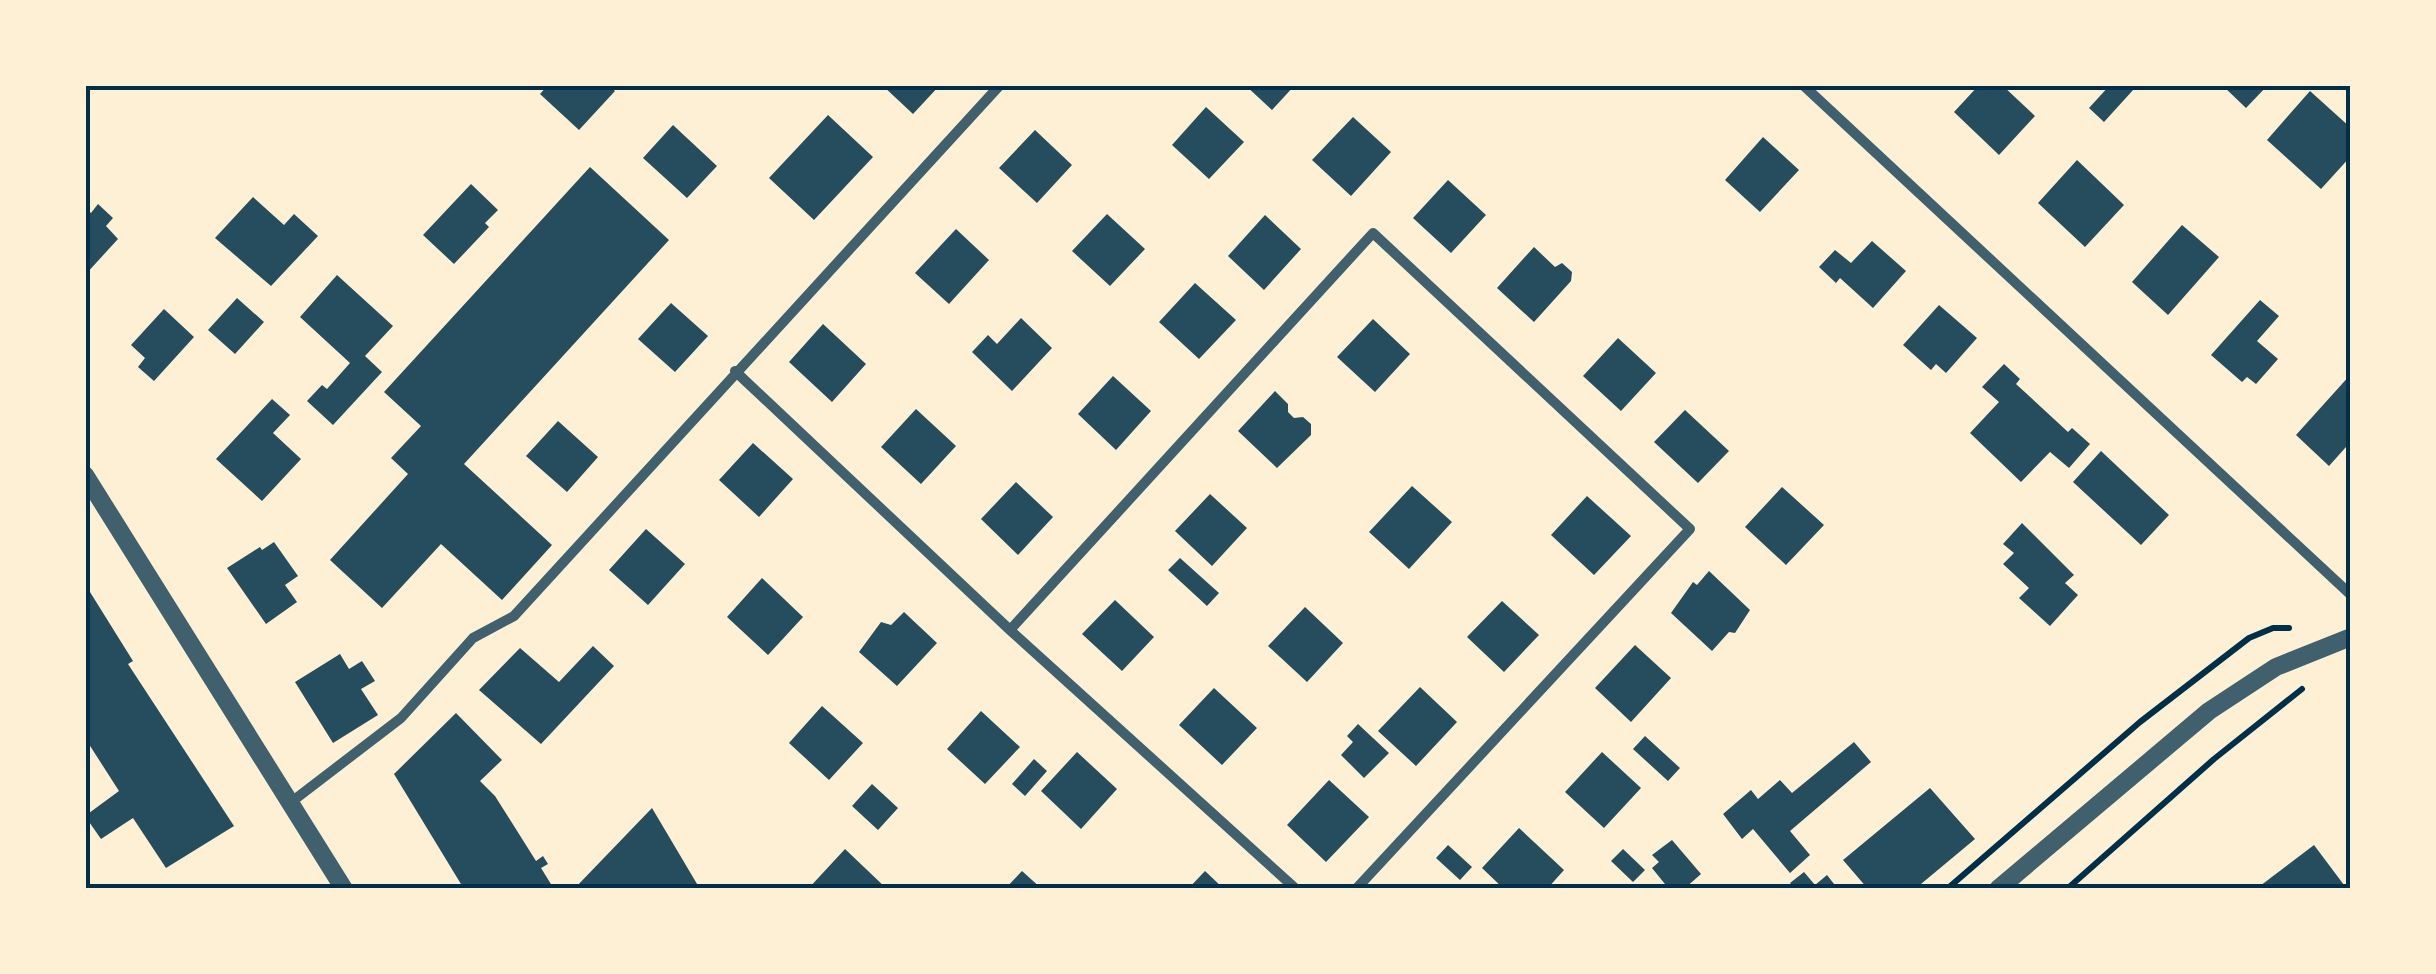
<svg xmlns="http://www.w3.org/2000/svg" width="2436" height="974" font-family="'IBM Plex Serif',serif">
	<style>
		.building { fill: #264d5e }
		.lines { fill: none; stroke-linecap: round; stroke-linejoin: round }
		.path { stroke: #003049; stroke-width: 6 }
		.minor { stroke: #3f606c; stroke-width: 10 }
		.tertiary { stroke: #3f606c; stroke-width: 18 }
		.neatline { fill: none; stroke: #003049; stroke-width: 4 }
	</style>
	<rect width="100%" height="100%" fill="#fdf0d5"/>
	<path class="building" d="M548,85h60l7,6 -36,39 -39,-36z
		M882,85h58l-27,29z
		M1245,85h50l-23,25z
		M1979,85h23l33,31 -36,39 -45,-43z
		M2110,85h20l4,4 -30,33 -15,-14z
		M2222,85h46l-22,23z
		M2310,91l41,37v28l-30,33 -54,-49z
		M1206,107l38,35 -35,37 -37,-34z
		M828,115l45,42 -59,63 -45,-42z
		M1353,117l38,35 -40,44 -39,-36z
		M673,125l44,41 -30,32 -44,-40z
		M1035,130l37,35 -35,38 -38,-35z
		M1763,137l36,33 -39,42 -35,-32z
		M2077,160l47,45 -39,42 -47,-44z
		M590,167l79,73 -205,224 88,81 -50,55 -61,-56 -59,64 -52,-48 78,-86 -17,-16 30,-32 -37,-34z
		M1448,180l38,35 -35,38 -38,-35z
		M471,184l27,26 -13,13 4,4 -35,37 -31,-29z
		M253,197l31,28 10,-11 24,22 -47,50 -56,-48z
		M98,204l15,14 -7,8 12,13 -33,36v-67l6,5z
		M1107,214l38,35 -35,37 -38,-35z
		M1265,215l36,34 -37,41 -36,-34z
		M2182,225l37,32 -51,58 -36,-33z
		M956,229l33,31 -40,44 -34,-31z
		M1872,241l34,30 -33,37 -33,-30 -4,5 -17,-16 16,-17 16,13z
		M1534,247l21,20 7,-4 10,9 -1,9 -37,41 -37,-34z
		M337,275l56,51 -28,30 17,16 -49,53 -26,-24 15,-16 5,4 23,-26 -50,-46z
		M1195,283l41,37 -37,39 -40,-37z
		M237,298l27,24 -29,32 -27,-24z
		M2260,300l19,16 -22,25 21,18 -22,25 -9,-7 -5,5 -31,-27z
		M671,303l37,33 -33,36 -37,-33z
		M1939,305l38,33 -31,35 -10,-9 -5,6 -28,-25z
		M164,309l30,28 -40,44 -16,-14 7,-9 -14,-13z
		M1021,318l31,30 -40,43 -40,-39 16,-17 9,9z
		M1373,319l37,35 -35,38 -38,-35z
		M823,324l43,40 -34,38 -43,-40z
		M1618,338l38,35 -35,38 -38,-35z
		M2004,364l16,15 -4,5 52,48 4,-4 18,16 -21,24 -19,-16 -29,30 -51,-49 29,-31 -17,-15z
		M2351,374v34l-4,4 4,4v35l-5,-4 -17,19 -33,-31z
		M1113,376l38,35 -35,39 -38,-36z
		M1275,391l13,13v8l6,6 9,-1 8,7v11l-34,33 -39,-37z
		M272,399l18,16 -17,18 28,26 -39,42 -46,-42z
		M916,409l40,37 -35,38 -40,-37z
		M1685,410l44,41 -31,32 -44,-41z
		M558,421l40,36 -31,35 -41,-36z
		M753,443l40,36 -34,38 -40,-37z
		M2101,451l68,64 -28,30 -68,-63z
		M1016,482l37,35 -35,38 -37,-36z
		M1412,486l40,36 -43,47 -40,-37z
		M1782,487l42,38 -38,40 -41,-38z
		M1210,494l37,34 -35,38 -37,-35z
		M1587,496l44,40 -37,39 -43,-40z
		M2022,523l52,52 -9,8 13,12 -28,31 -31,-28 10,-10 -26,-24 11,-11 -11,-9z
		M646,529l39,35 -37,41 -39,-35z
		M274,542l24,34 -13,9 12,17 -31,22 -39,-56 33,-21 2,3z
		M1180,558l39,35 -12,13 -39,-36z
		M1709,571l41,39 -15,23 -6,-1 -17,19 -41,-38 22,-31 4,3z
		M762,578l41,39 -35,38 -41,-38z
		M85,584l48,77 -5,3 106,162 -68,42 -33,-50 -32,21 -16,-23 34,-25 -34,-53z
		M1115,600l39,37 -32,34 -40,-37z
		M1502,601l37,34 -35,37 -37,-35z
		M1305,607l38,36 -36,39 -39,-36z
		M904,612l33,31 -40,43 -38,-34 22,-30 10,3z
		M1635,645l36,33 -40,44 -36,-34z
		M593,646l21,20 -73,78 -62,-54 41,-42 39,34z
		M340,654l9,15 13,-8 13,20 -14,8 17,26 -45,28 -38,-61z
		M1420,687l37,35 -41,44 -38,-35z
		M1214,688l43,40 -35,37 -43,-40z
		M822,706l41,37 -34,37 -40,-37z
		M981,711l39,36 -35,37 -38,-35z
		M456,713l46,47 -22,21 15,15 41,65 7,-5 5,8 -7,4 13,21h-90l-70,-115z
		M1358,724l31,29 -25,25 -23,-23 12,-13 -6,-6z
		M1645,736l35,32 -12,13 -35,-32z
		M1854,742l17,20 -81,69 20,24 -20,18 -37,-44 -11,10 -19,-25 28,-24 7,9 22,-19 12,13z
		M1077,752l40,37 -36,40 -40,-38z
		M1602,752l39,36 -37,40 -39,-36z
		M1034,759l13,12 -22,25 -13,-12z
		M1329,780l40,37 -43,45 -39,-37z
		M872,784l26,24 -20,22 -26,-24z
		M1930,788l45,51 -60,50h-47l-25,-29z
		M652,808l48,81h-126z
		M1519,828l45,42 -17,19h-43l-22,-21z
		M1672,840l29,34 -17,15h-15l-17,-21 7,-6 -7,-7z
		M1448,845l24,22 -12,13 -24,-22z
		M2314,845l33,44h-91z
		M845,849l42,40h-79z
		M1623,849l22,21 -12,12 -22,-21z
		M1022,871l20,18h-37z
		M1205,871l19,18h-36z
		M1804,872l11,13 12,-10 11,14h-43l-5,-6z"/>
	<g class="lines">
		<path class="path" d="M1947,889l193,-167 109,-84 24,-10h16
			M2067,889l147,-130 88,-70"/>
		<path class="minor" d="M1803,85l548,510
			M735,371l275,259 286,259
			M1010,630l363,-397 317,296 -334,360
			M290,803l111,-85 72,-80 41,-22 486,-531"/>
		<path class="tertiary" d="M85,475l259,414
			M1998,889l211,-178 67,-44 75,-30"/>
	</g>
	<rect width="2436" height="974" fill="none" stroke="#fdf0d5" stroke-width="175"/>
	<rect x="88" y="88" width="2260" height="798" class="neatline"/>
</svg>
